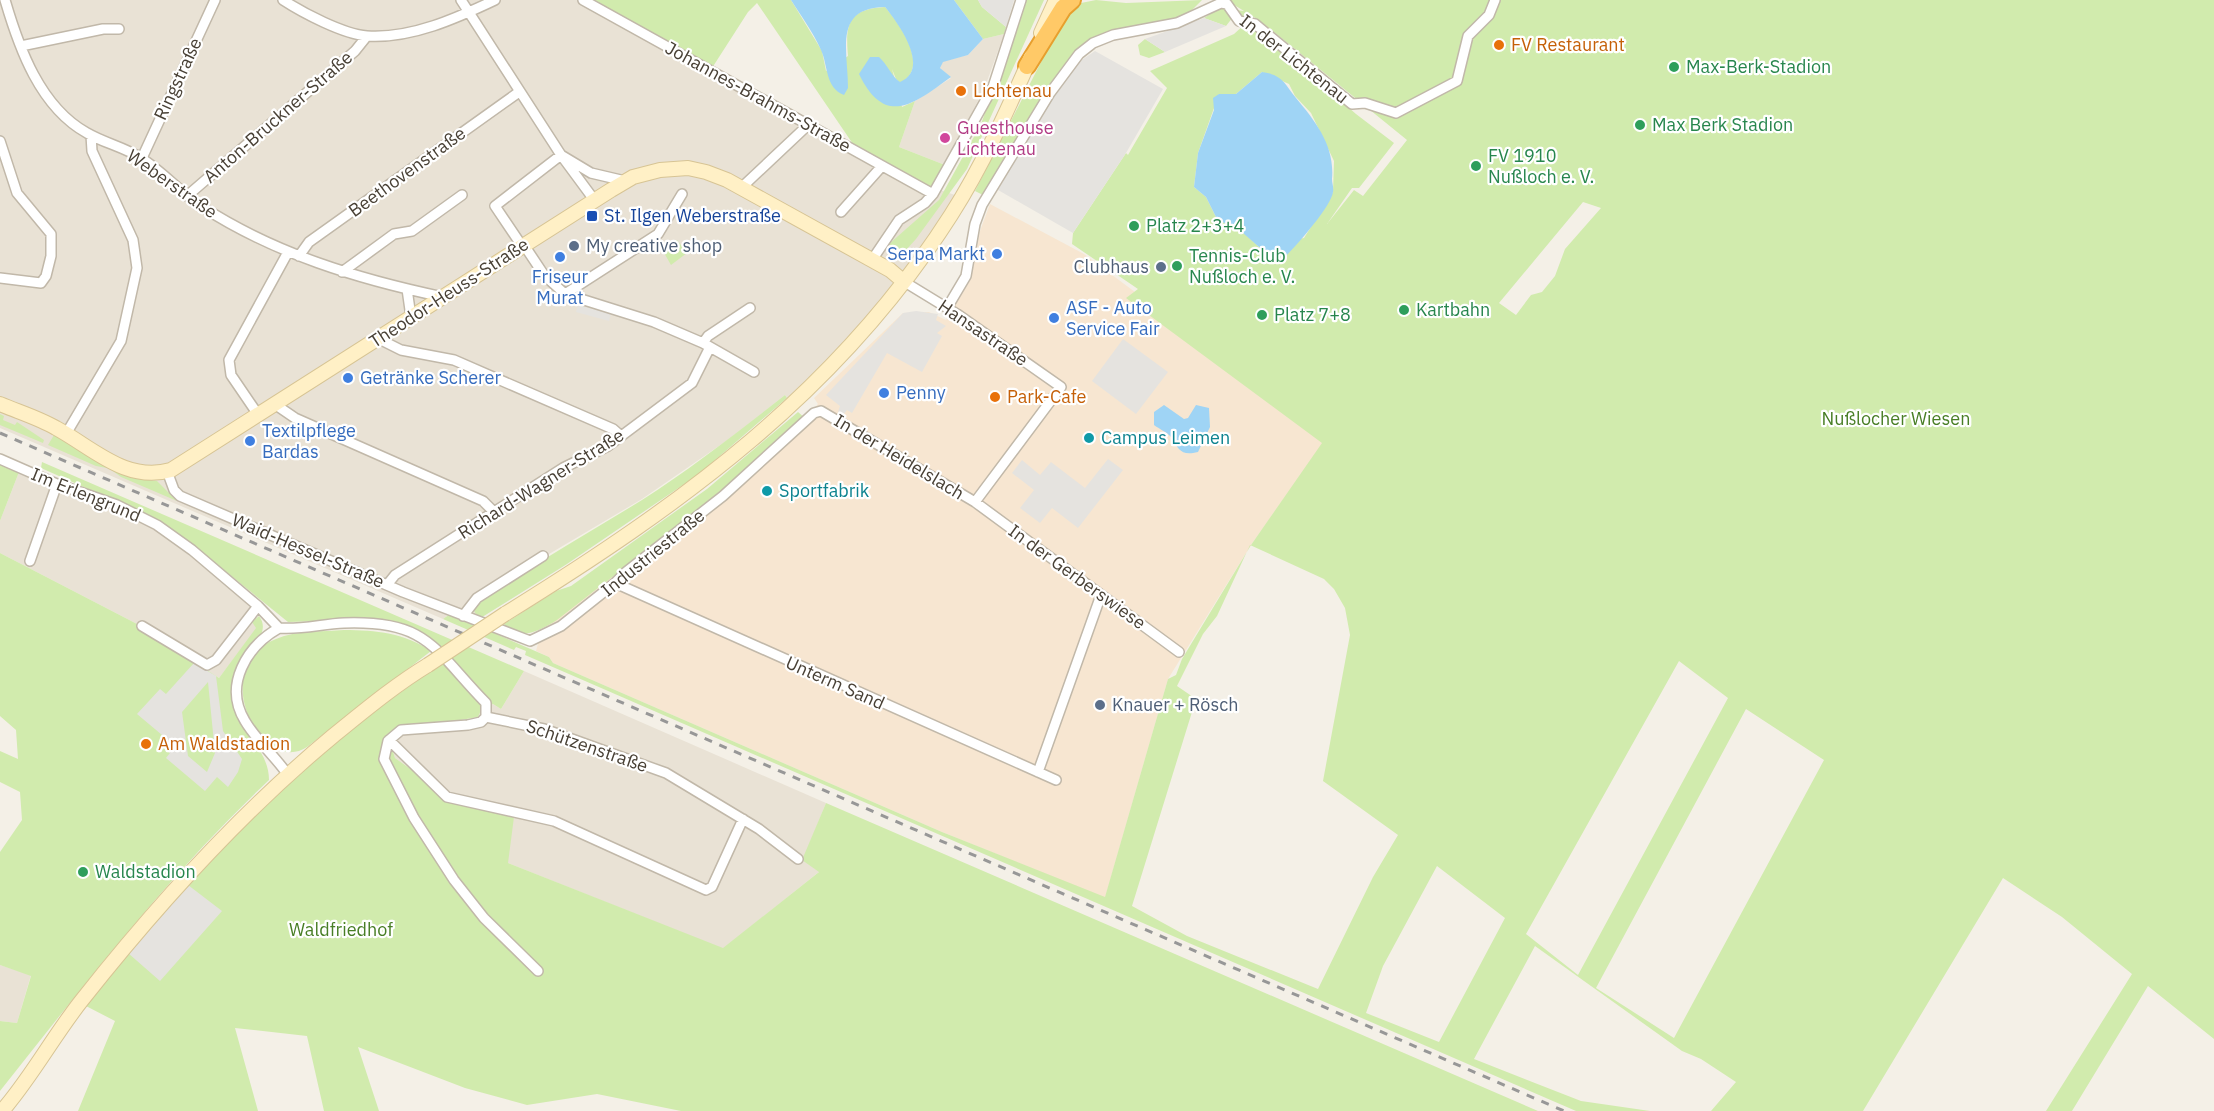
<svg xmlns="http://www.w3.org/2000/svg" width="2214" height="1111" font-family="'IBM Plex Sans',sans-serif">
	<style>
		.residential { fill: #e9e2d5 }
		.commercial { fill: #f7e6d1 }
		.green { fill: #d1ebad; fill-rule: evenodd }
		.parking { fill: #e5e3df; fill-rule: evenodd }
		.water { fill: #9fd4f5 }
		.lines { fill: none; stroke-linecap: round; stroke-linejoin: round }
		.street-casing { stroke: #c1b8a9; stroke-width: 12 }
		.secondary-casing { stroke: #d7c494; stroke-width: 16 }
		.highway-casing { stroke: #e79f2e; stroke-width: 20 }
		.street { stroke: #fff; stroke-width: 9 }
		.secondary { stroke: #fff0c6; stroke-width: 14 }
		.highway { stroke: #ffc967; stroke-width: 16 }
		.rail { stroke: #979797; stroke-width: 3; stroke-dasharray: 8 8; stroke-linecap: butt }
		.secondary-bridge-casing { stroke: #d7c494; stroke-width: 16; stroke-linecap: butt }
		.secondary-bridge { stroke: #fff0c6; stroke-width: 14 }
		.food-dot { fill: #e8710a; stroke: #fff; stroke-width: 2 }
		.leisure-dot { fill: #2e9e5b; stroke: #fff; stroke-width: 2 }
		.hotel-dot { fill: #d1479c; stroke: #fff; stroke-width: 2 }
		.transit-dot { fill: #1a4fb4; stroke: #fff; stroke-width: 2 }
		.service-dot { fill: #5c6f8a; stroke: #fff; stroke-width: 2 }
		.shop-dot { fill: #3f7fe0; stroke: #fff; stroke-width: 2 }
		.culture-dot { fill: #0f9aa8; stroke: #fff; stroke-width: 2 }
		.labels { text-anchor: middle; stroke-width: 4.5; stroke-linejoin: round; paint-order: stroke }
		.food-label { font-size: 18px; fill: #c56008; stroke: #fff; text-anchor: start }
		.street-label { font-size: 18px; fill: #484035; stroke: #fff }
		.leisure-label { font-size: 18px; fill: #27864d; stroke: #fff; text-anchor: start }
		.hotel-label { font-size: 18px; fill: #b23c85; stroke: #fff; text-anchor: start }
		.transit-label { font-size: 18px; fill: #164399; stroke: #fff; text-anchor: start }
		.service-label { font-size: 18px; fill: #4e5e75; stroke: #fff; text-anchor: start }
		.shop-label { font-size: 18px; fill: #366cbe; stroke: #fff; text-anchor: start }
		.park-label { font-size: 18px; fill: #487e25; stroke: #fff }
		.culture-label { font-size: 18px; fill: #0d838f; stroke: #fff; text-anchor: start }
	</style>
	<rect width="100%" height="100%" fill="#f4f0e7"/>
	<path class="residential" d="M0,0h591l334,185 39,13 -169,210 -10,-13 -53,42 -90,62 -98,58 -65,61 -10,5 -19,-9 -7,5 -443,-191z
		M1004,34l-19,53 -40,78 -46,-18 16,-46 36,-23 -11,-10 3,-7 25,-6 15,-16z
		M19,472l45,19 19,-4 9,3 60,27 44,29 66,57 -10,19 5,6 -38,50 -80,-53 -139,-72v-32z
		M524,671l302,132 -23,57 17,11 -97,78 -215,-86 -48,-59 -65,-46 -7,-22 11,-11 64,-4 15,-4 3,-9 12,-4 8,5z
		M0,965l31,10 -14,48 -17,-2z"/>
	<path class="commercial" d="M990,204l94,50 51,38 -8,6 196,145 -72,102 -83,134 -63,219 -163,-66 -389,-169 -4,-6 -13,-6 6,-22 68,-51 195,-160 13,-14 -4,-6 89,-85 26,-1 17,8 25,-41 9,-48z"/>
	<path class="green" d="M591,0h200l31,51 4,20 22,-15c-3,-33 1,-47 37,-49 15,17 46,61 15,76l-4,-4 -4,-10 10,38 13,-6 -16,46 46,18 -13,23 -77,-41 -98,-144 -9,9 -36,56z
		M954,0h24l4,7 24,20 -2,7 -21,5z
		M1026,0h18l-77,169 -51,70 -10,11 -13,2 -4,-8 50,-44 42,-76z
		M1096,0l30,3 76,-3 -12,12 -11,5c-46,14 -87,8 -118,52l-78,126 -8,-4 87,-170 19,-18z
		M1226,0h988v1039l-66,-53 -76,125h-26l86,-137 -70,-57 -59,-39 -140,233h-152l25,-29 -35,-23 -19,-8 -147,-105 -61,113 107,42 69,10h-74l-1014,-440 -37,-16 1,-4 -10,-4 -2,3 -71,-31 7,-5 99,43 4,6 389,169 163,65 63,-218 8,-4 6,-16 69,-114 71,-102 -196,-145 12,-9 -66,-45 1,-11 53,-80 2,2 4,-7 35,-60 -17,-17 84,-37 11,-10 27,17 84,73 38,29 -35,45h-7l-25,36 27,-34 9,6 44,-56 -143,-116 -10,-7 -10,1 -8,-8 8,1zM1262,72l27,12 6,12 16,17 23,48 -1,31 -29,46 -45,9 -15,-14 -27,-14 -11,-22 -12,-10 4,-34 21,-59h17zM1583,202l18,6 -36,41 -10,27 -13,16 -11,3 -15,20 -17,-12zM1250,545l74,34 10,10 11,19 5,27 -27,146 75,54 -25,42 -55,112 -131,-53 -55,-30 64,-207 -19,-13 26,-52 14,-18zM1679,661l49,37 -150,277 -52,-41zM1746,709l78,51 -150,278 -78,-50zM1437,866l68,52 -66,124 -73,-29 17,-47z
		M1221,7l4,1 8,9 -7,9 -22,-8z
		M1145,39l20,13 -16,6 -9,-3 -2,-10z
		M677,240l10,13 -16,12 -8,-14z
		M785,395l2,3 -88,76 -132,90 -88,55 -8,-13c56,-38 114,-71 171,-106 50,-32 97,-69 143,-105z
		M798,412l7,6c-78,73 -164,136 -248,202 -16,10 -39,23 -53,4l52,-33 15,-5 136,-97z
		M0,414l4,2 -1,4 12,5 2,-3 27,18 -1,3 -43,-18z
		M54,435l53,33 -11,-2 -48,-21z
		M42,462l482,209 -23,38 -8,-5 -11,4 -4,9 -35,6 -44,2 -11,11 7,22 65,46 54,13 -6,46 215,85 96,-76 -17,-12 24,-57 712,308h-857l-84,-17 -70,11 -62,-17 -107,-41 21,64h-55l-17,-75 -72,-8 23,83h-180l37,-90 -29,-15c103,-133 224,-257 366,-349 -49,-49 -101,-36 -164,-35l-101,-82 -27,-19 -119,-53z
		M0,463l19,9 -19,49z
		M110,469l24,9 23,3 20,20 -56,-24z
		M0,553l139,72 80,53 37,-50 -4,-6 7,-6c14,18 -14,37 -21,51 -4,7 -5,15 -6,22 -3,38 37,55 37,91 -100,94 -184,204 -269,311v-70l17,2 14,-47 -31,-11v-113l22,-32 -2,-28 -20,-10v-31l18,8 -2,-29 -16,-14z
		M344,630c32,0 61,3 87,21l-124,96c-45,30 -102,-80 -31,-108 21,-9 47,-7 68,-9z"/>
	<path class="parking" d="M978,0h36l-8,27 -24,-20z
		M1204,18l22,8 -61,26 -20,-13z
		M1095,51l68,38 -37,64 -53,80 -75,-43 59,-103 19,-23z
		M578,305l33,9 -2,7 -33,-9z
		M916,311l22,3 -2,6 10,6 -9,7 5,3 -20,36 -35,-19 -35,60 -5,-3 -4,5 -5,-3 2,-6 -14,-11 77,-82z
		M1123,339l45,33 -32,42 -44,-33z
		M1108,459l15,11 -45,58 -26,-20 -12,15 -20,-15 14,-18 -22,-17 10,-13 18,15 11,-13 34,26z
		M194,663l22,13 7,55 19,28 -4,13 -10,15 -11,-10 -12,14 -39,-33 4,-5 -9,-7 7,-6 -31,-26 23,-25 6,5zM208,682l7,71 -8,19 -19,-16 -6,-44z
		M188,885l34,26 -62,70 -32,-28z"/>
	<path class="water" d="M791,0h163l29,39 -15,16 -25,7 -3,6 11,9c-37,27 -66,51 -92,-3l11,-17h9c8,7 14,21 21,25 31,-13 -1,-58 -15,-75 -52,1 -37,43 -37,81l-4,7c-19,-7 -16,-30 -23,-45 -8,-18 -20,-34 -30,-50z
		M1262,72c21,3 22,11 34,26 20,24 39,48 36,81 0,4 2,9 1,13 -2,15 -38,55 -49,66l-25,-11 -16,-14 -26,-14 -11,-22 -12,-10 4,-34 16,-43 -1,-12 6,-4h17z
		M1164,405l20,14 4,-1 8,-13 13,3 1,19 -12,25c-17,4 -19,-2 -27,-15 -4,-5 -12,-8 -17,-12v-13z"/>
	<g class="lines">
		<g class="street-casing">
			<path id="street" d="M5,0c14,48 35,107 82,133 17,10 37,14 54,25 21,13 39,34 60,48 74,48 157,73 242,91
				M283,0c20,13 60,34 84,36 44,3 90,-18 128,-36
				M461,0l100,155 34,46
				M583,0l350,194
				M21,46l82,-17h16
				M0,141l17,52 34,41v22l-5,20 -5,7 -41,-5
				M142,158l73,-158
				M741,188l67,-63
				M187,196l168,-145 12,-15
				M841,212l41,-46
				M524,245l20,30 21,19 89,28 49,21 51,29
				M522,246l-27,-40 66,-51 30,18 34,8
				M299,256l10,-14 210,-150
				M872,260l27,-40 26,-17 8,-9 60,-107 28,-87
				M342,272l52,-38 18,-3 50,-36
				M903,281l54,33 104,73 -86,115
				M407,289l4,28
				M565,294l93,-60 24,-40
				M947,308l19,-32 9,-52 7,-19 68,-112 29,-39 14,-11 20,-8 64,-12 44,-20 6,1 12,17 16,3 97,80 13,-1 31,10 61,-32 11,-45 21,-21 6,-15
				M379,339l22,11 53,10 159,69 8,7
				M703,343l5,-7 42,-28
				M276,405l19,13 188,83 11,11
				M259,416l-28,-41 -2,-15 59,-108
				M66,434l55,-93 16,-73 -4,-28 -41,-89 -1,-16
				M0,459l57,25 60,21 40,20 35,25 66,56 21,22
				M167,471l7,19 6,6 223,96 127,49 31,-15 54,-43 11,-11 97,-76 91,-83 7,-2 154,91 204,150
				M30,561l27,-77
				M615,583l441,197
				M387,585l8,-10 168,-107 45,-22 84,-63 18,-36
				M463,616l14,-18 66,-42
				M142,626l65,39 9,-5 42,-54
				M279,628c22,2 43,-4 65,-5 85,-3 90,27 142,80v14
				M279,628c-32,18 -56,57 -34,93 11,19 30,35 43,54
				M486,717l-5,5 -13,3 -67,5 -13,11 -4,18 30,59 40,62 30,38 54,53
				M486,717l58,12 122,44 93,56 39,30
				M389,740l58,57 107,24 152,69 6,-3 31,-68
				M1038,772l63,-177"/>
		</g>
		<g class="secondary-casing">
			<path id="secondary" d="M1041,33l15,-33
				M0,404c19,8 39,14 56,24 37,20 70,55 115,42l440,-280 22,-13 27,-7 28,-2 18,4 21,8 163,90 13,11
				M505,614c176,-109 333,-222 446,-399 32,-50 56,-104 80,-158
				M2,1111c29,-33 52,-76 80,-111 76,-96 157,-186 251,-264 31,-25 62,-51 95,-71"/>
		</g>
		<g class="highway-casing">
			<path id="highway" d="M1027,66l36,-58 9,-8"/>
		</g>
		<use href="#street" class="street"/>
		<use href="#secondary" class="secondary"/>
		<use href="#highway" class="highway"/>
		<path class="rail" d="M0,433l1564,678"/>
		<g class="secondary-bridge-casing">
			<path id="secondary-bridge" d="M428,665l77,-51"/>
		</g>
		<use href="#secondary-bridge" class="secondary-bridge"/>
	</g>
	<g class="food-dot">
		<circle cx="1499" cy="45" r="6"/>
		<circle cx="961" cy="91" r="6"/>
		<circle cx="995" cy="397" r="6"/>
		<circle cx="146" cy="744" r="6"/>
	</g>
	<g class="leisure-dot">
		<circle cx="1674" cy="67" r="6"/>
		<circle cx="1640" cy="125" r="6"/>
		<circle cx="1476" cy="166" r="6"/>
		<circle cx="1134" cy="226" r="6"/>
		<circle cx="1177" cy="266" r="6"/>
		<circle cx="1404" cy="310" r="6"/>
		<circle cx="1262" cy="315" r="6"/>
		<circle cx="83" cy="872" r="6"/>
	</g>
	<circle class="hotel-dot" cx="945" cy="138" r="6"/>
	<rect class="transit-dot" x="586" y="210" width="12" height="12" rx="3"/>
	<g class="service-dot">
		<circle cx="574" cy="246" r="6"/>
		<circle cx="1161" cy="267" r="6"/>
		<circle cx="1100" cy="705" r="6"/>
	</g>
	<g class="shop-dot">
		<circle cx="997" cy="254" r="6"/>
		<circle cx="560" cy="257" r="6"/>
		<circle cx="1054" cy="318" r="6"/>
		<circle cx="348" cy="378" r="6"/>
		<circle cx="884" cy="393" r="6"/>
		<circle cx="250" cy="441" r="6"/>
	</g>
	<g class="culture-dot">
		<circle cx="1089" cy="438" r="6"/>
		<circle cx="767" cy="491" r="6"/>
	</g>
	<g class="labels">
		<g class="food-label">
			<text x="1511" y="51">FV Restaurant</text>
			<text x="973" y="97">Lichtenau</text>
			<text x="1007" y="403">Park-Cafe</text>
			<text x="158" y="750">Am Waldstadion</text>
		</g>
		<g class="street-label">
			<text transform="translate(1294 59) rotate(38)" y="6">In der Lichtenau</text>
			<text transform="translate(178 79) rotate(-65)" y="6">Ringstraße</text>
			<text transform="translate(758 97) rotate(29)" y="6">Johannes-Brahms-Straße</text>
			<text transform="translate(278 117) rotate(-41)" y="6">Anton-Bruckner-Straße</text>
			<text transform="translate(407 172) rotate(-36)" y="6">Beethovenstraße</text>
			<text transform="translate(172 184) rotate(35)" y="6">Weberstraße</text>
			<text transform="translate(449 293) rotate(-33)" y="6">Theodor-Heuss-Straße</text>
			<text transform="translate(983 333) rotate(34)" y="6">Hansastraße</text>
			<text transform="translate(899 457) rotate(31)" y="6">In der Heidelslach</text>
			<text transform="translate(541 484) rotate(-32)" y="6">Richard-Wagner-Straße</text>
			<text transform="translate(86 495) rotate(22)" y="6">Im Erlengrund</text>
			<text transform="translate(308 551) rotate(23)" y="6">Waid-Hessel-Straße</text>
			<text transform="translate(653 553) rotate(-39)" y="6">Industriestraße</text>
			<text transform="translate(1077 577) rotate(36)" y="6">In der Gerberswiese</text>
			<text transform="translate(835 683) rotate(24)" y="6">Unterm Sand</text>
			<text transform="translate(587 746) rotate(19)" y="6">Schützenstraße</text>
		</g>
		<g class="leisure-label">
			<text x="1686" y="73">Max-Berk-Stadion</text>
			<text x="1652" y="131">Max Berk Stadion</text>
			<text x="1488" y="162">FV 1910<tspan x="1488" dy="21">Nußloch e. V.</tspan></text>
			<text x="1146" y="232">Platz 2+3+4</text>
			<text x="1189" y="262">Tennis-Club<tspan x="1189" dy="21">Nußloch e. V.</tspan></text>
			<text x="1416" y="316">Kartbahn</text>
			<text x="1274" y="321">Platz 7+8</text>
			<text x="95" y="878">Waldstadion</text>
		</g>
		<g class="hotel-label">
			<text x="957" y="134">Guesthouse<tspan x="957" dy="21">Lichtenau</tspan></text>
		</g>
		<g class="transit-label">
			<text x="604" y="222">St. Ilgen Weberstraße</text>
		</g>
		<g class="service-label">
			<text x="586" y="252">My creative shop</text>
			<text x="1149" y="273" text-anchor="end">Clubhaus</text>
			<text x="1112" y="711">Knauer + Rösch</text>
		</g>
		<g class="shop-label">
			<text x="985" y="260" text-anchor="end">Serpa Markt</text>
			<text x="560" y="283" text-anchor="middle">Friseur<tspan x="560" dy="21">Murat</tspan></text>
			<text x="1066" y="314">ASF - Auto<tspan x="1066" dy="21">Service Fair</tspan></text>
			<text x="360" y="384">Getränke Scherer</text>
			<text x="896" y="399">Penny</text>
			<text x="262" y="437">Textilpflege<tspan x="262" dy="21">Bardas</tspan></text>
		</g>
		<g class="park-label">
			<text x="1896" y="425">Nußlocher Wiesen</text>
			<text x="341" y="936">Waldfriedhof</text>
		</g>
		<g class="culture-label">
			<text x="1101" y="444">Campus Leimen</text>
			<text x="779" y="497">Sportfabrik</text>
		</g>
	</g>
</svg>
